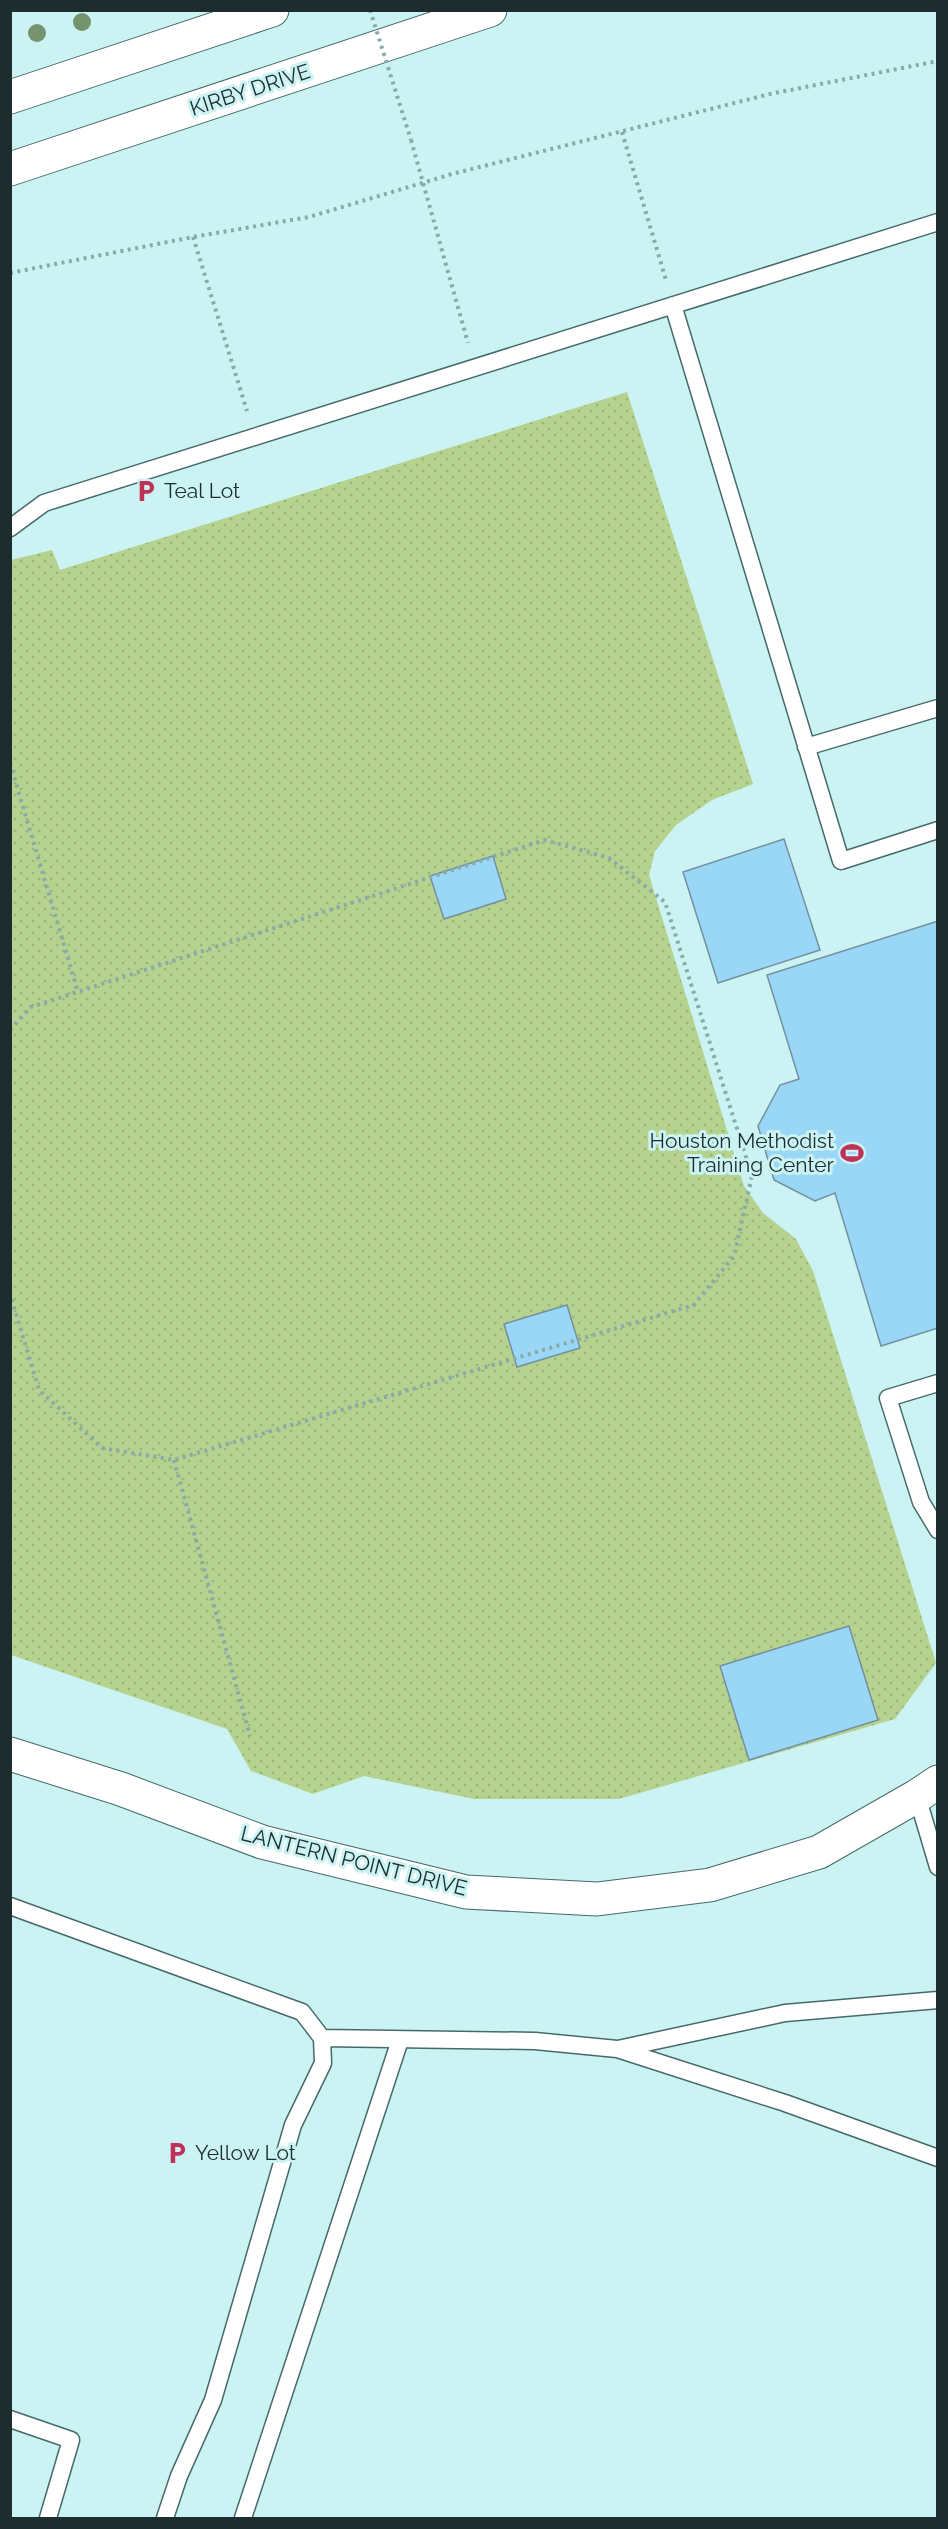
<svg xmlns="http://www.w3.org/2000/svg" width="948" height="2529" font-family="Raleway,sans-serif">
	<style>
		.park { fill: url(#park-dots) }
		.building { fill: #9ad7f7; stroke: #7390a0; stroke-width: 1.5 }
		.lines { fill: none; stroke-linecap: round; stroke-linejoin: round }
		.lane-casing { stroke: #46696a; stroke-width: 19 }
		.street-casing { stroke: #46696a; stroke-width: 35 }
		.secondary-casing { stroke: #46696a; stroke-width: 35 }
		.path { stroke: #8aa9a9; stroke-width: 4; stroke-dasharray: 3 4.5; stroke-linecap: butt }
		.lane { stroke: #fff; stroke-width: 16 }
		.street { stroke: #fff; stroke-width: 33 }
		.secondary { stroke: #fff; stroke-width: 33 }
		.path-bridge { stroke: #8aa9a9; stroke-width: 4; stroke-dasharray: 3 4.5; stroke-linecap: butt }
		.tree { fill: #75936d }
		.labels { text-anchor: middle; stroke-width: 6; stroke-linejoin: round; paint-order: stroke }
		.street-label { font-size: 21px; fill: #1d2d2d; stroke: #cbf3f3 }
		.poi-label { font-size: 21px; fill: #1d2d2d; stroke: #cbf3f3; text-anchor: start }
	</style>
	<defs>
		<pattern id="park-dots" width="8" height="8" patternUnits="userSpaceOnUse" patternTransform="scale(1.5)"><rect width="8" height="8" fill="#b5d28f"/><path d="M2 2h.1M6 6h.1" fill="none" stroke="#9bb57c" stroke-width="1.8" stroke-linecap="round"/></pattern>
	</defs>
	<rect width="100%" height="100%" fill="#cbf3f3"/>
	<path class="park" d="M627,392l126,392 -41,16 -36,25 -21,26 -6,24 95,311 19,27 33,26 17,32 123,392 -41,56 -276,80h-145l-110,-23 -51,18 -62,-23 -24,-42 -216,-74v-1095l41,-10 8,20z"/>
	<path class="building" d="M784,839l36,111 -102,33 -35,-111z
		M493,856l13,43 -62,20 -14,-43z
		M938,921v407l-57,18 -46,-153 -20,8 -41,-21 -16,-54 22,-41 19,-6 -32,-104z
		M567,1305l13,43 -63,19 -13,-43z
		M849,1626l29,94 -129,40 -29,-94z"/>
	<g class="lines">
		<g class="lane-casing">
			<path id="lane" d="M673,305l168,556 97,-31
				M10,528l34,-25 894,-281
				M806,747l132,-39
				M938,1383l-50,15 33,104 17,28
				M917,1796l21,71
				M10,1906l292,106 20,26 1,25 -30,62 -80,275 -34,76 -14,42
				M322,2038l213,3 82,8 168,54 153,55
				M618,2049l167,-36 153,-13
				M10,2419l61,21 -23,78
				M243,2518l157,-478"/>
		</g>
		<g class="street-casing">
			<path id="street" d="M10,1754l111,35 141,53 204,50 131,7 113,-14 109,-33 98,-56 21,-14"/>
		</g>
		<g class="secondary-casing">
			<path id="secondary" d="M10,97l262,-87
				M10,169l480,-159"/>
		</g>
		<path class="path" d="M622,132l44,148
			M411,140l57,203
			M193,237l54,174
			M10,273l183,-36 116,-20 143,-43 318,-80 168,-33
			M10,763l68,229
			M10,1030l21,-23 514,-167 64,18 56,44 87,274 -18,80 -40,49 -520,155 -72,-12 -63,-58 -29,-96
			M174,1460l76,276"/>
		<use href="#lane" class="lane"/>
		<use href="#street" class="street"/>
		<use href="#secondary" class="secondary"/>
		<path class="path-bridge" d="M370,10l41,130"/>
	</g>
	<g class="tree">
		<circle cx="82" cy="22" r="9"/>
		<circle cx="37" cy="33" r="9"/>
	</g>
	<defs>
		<g id="parking-bare" transform="scale(1.8)"><path d="M-3.5-5.5H1a3.5 3.5 0 0 1 0 7H-1V5.5H-3.5ZM-1-3.4V-.6H.8a1.4 1.4 0 0 0 0-2.8Z" fill="#c03158" stroke="#cbf3f3" stroke-width="2.5" paint-order="stroke"/></g>
		<g id="stadium-bare" transform="scale(1.8)"><path d="M0-5a6.5 5 0 1 0 0 10a6.5 5 0 1 0 0-10ZM-3.5-1.8h7v3.6h-7Z" fill="#c03158" stroke="#cbf3f3" stroke-width="2.5" paint-order="stroke"/></g>
	</defs>
	<g fill-rule="evenodd">
		<use href="#parking-bare" x="146" y="491"/>
		<use href="#stadium-bare" x="852" y="1153"/>
		<use href="#parking-bare" x="177" y="2153"/>
	</g>
	<g class="labels">
		<g class="street-label">
			<text transform="translate(250 90) rotate(-18)" y="7">KIRBY DRIVE</text>
			<text transform="translate(354 1861) rotate(14)" y="7">LANTERN POINT DRIVE</text>
		</g>
		<g class="poi-label">
			<text x="164" y="498">Teal Lot</text>
			<text x="834" y="1148" text-anchor="end">Houston Methodist<tspan x="834" dy="24">Training Center</tspan></text>
			<text x="195" y="2160">Yellow Lot</text>
		</g>
	</g>
	<rect width="948" height="2529" fill="none" stroke="#1d2d2d" stroke-width="24"/>
</svg>
